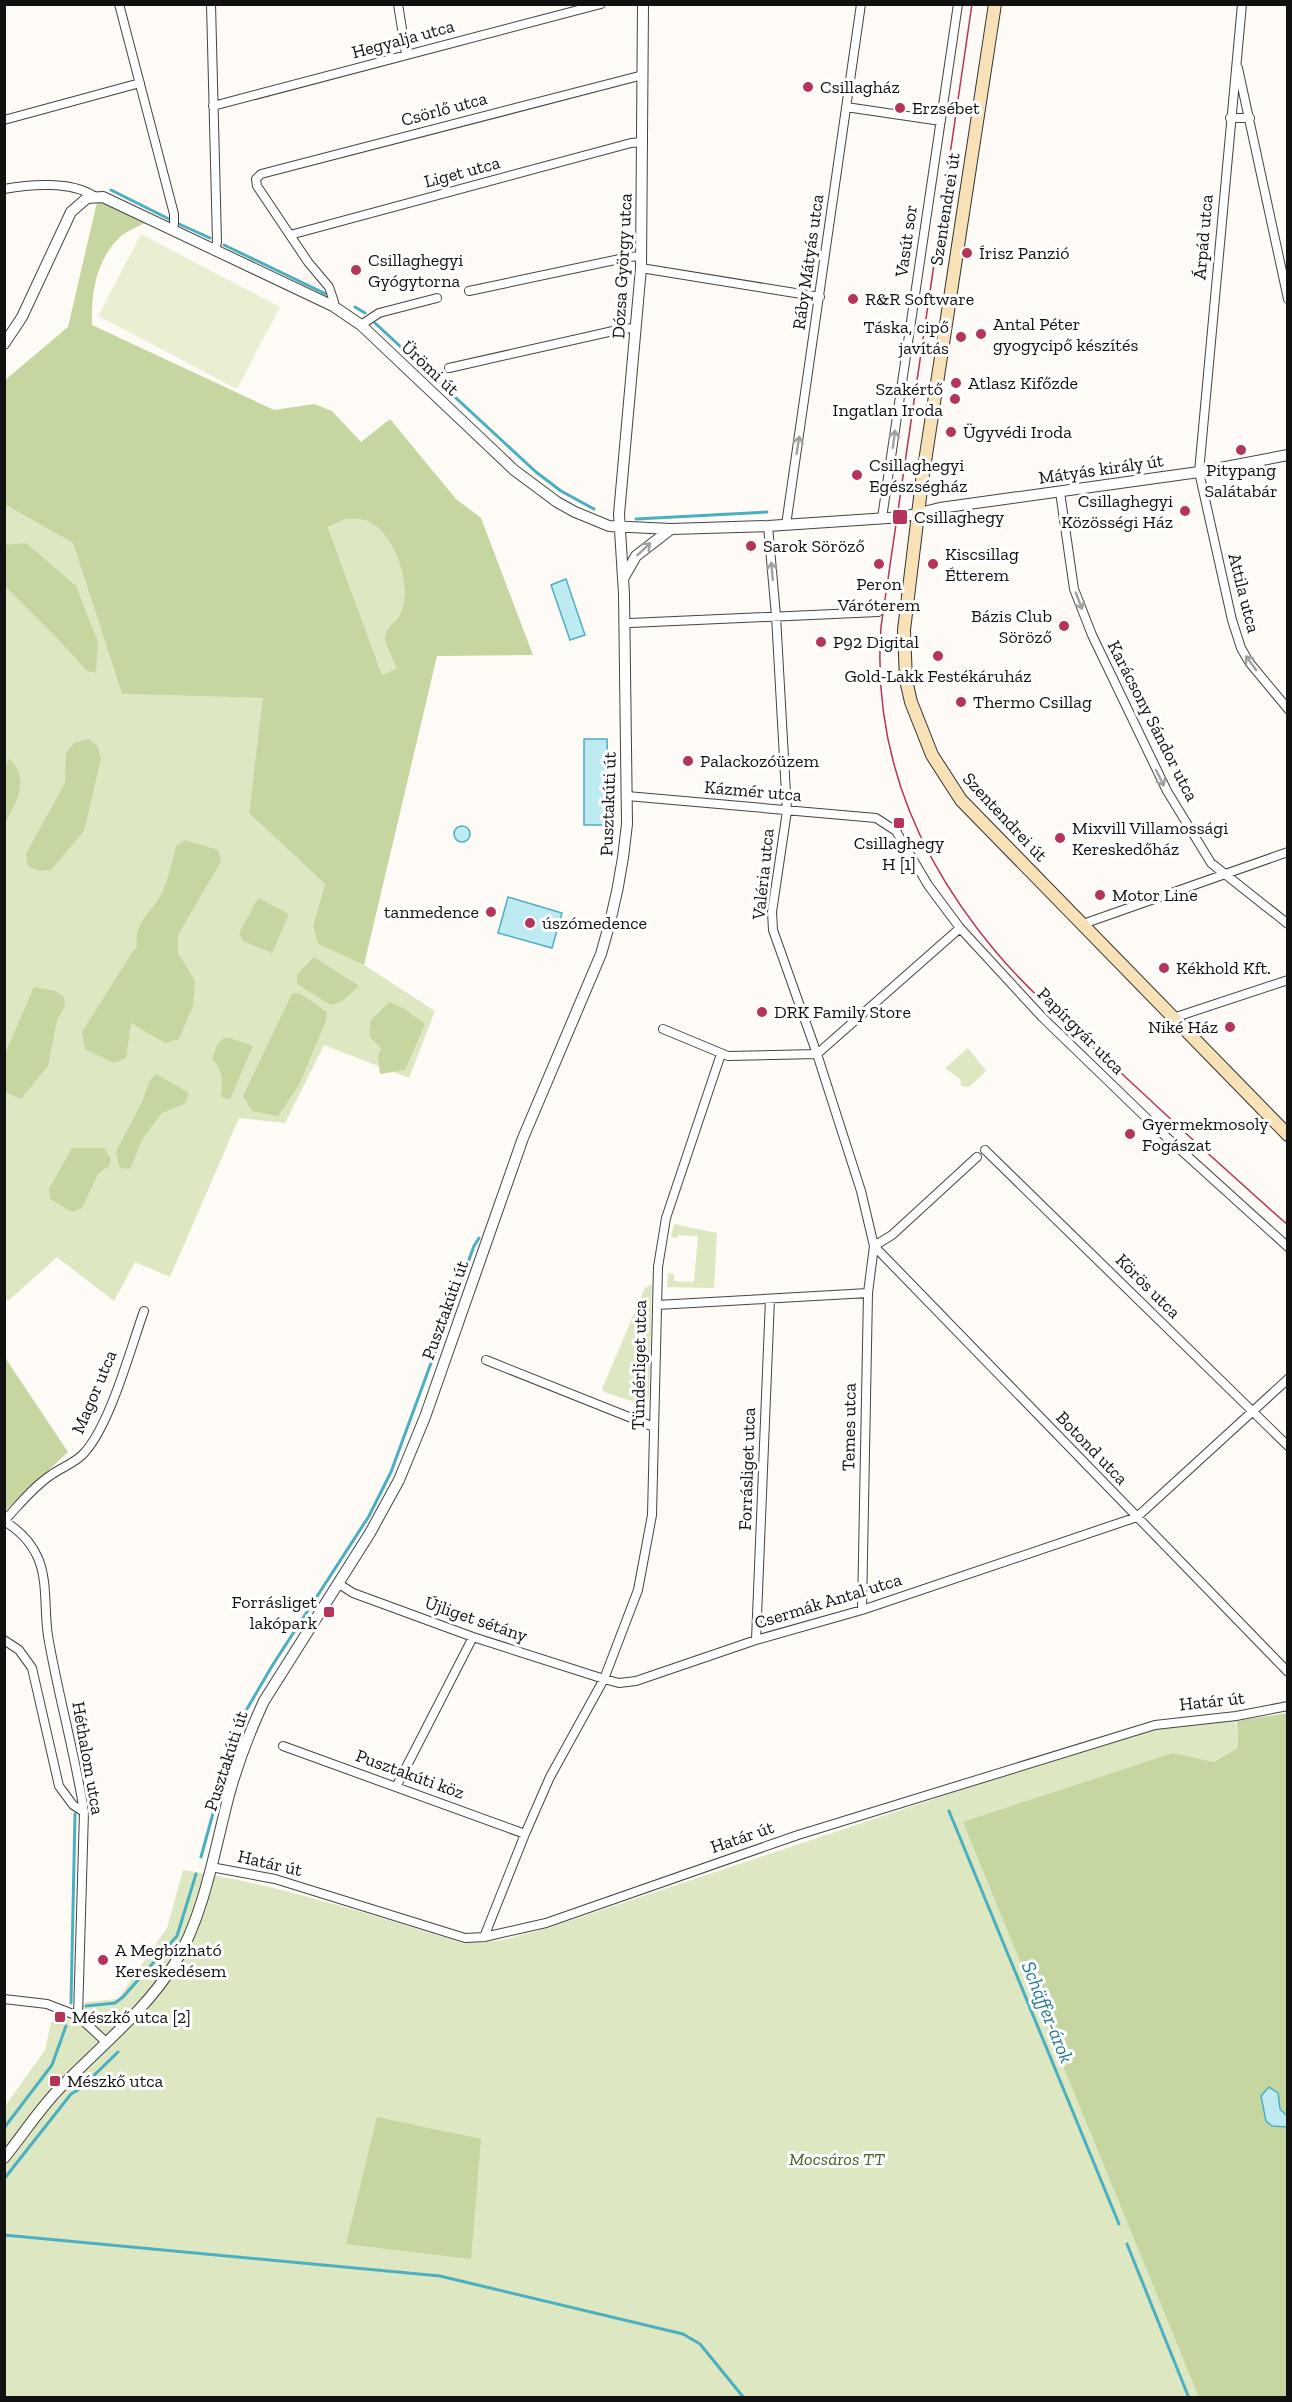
<svg xmlns="http://www.w3.org/2000/svg" width="1292" height="2402" font-family="'Zilla Slab',serif">
	<style>
		.green { fill: #dde7c1 }
		.forest { fill: #c5d6a1; fill-rule: evenodd }
		.pitch { fill: #ebefd2 }
		.water { fill: #beeaf1; stroke: #4bafc2; stroke-width: 1.5 }
		.lines { fill: none; stroke-linecap: round; stroke-linejoin: round }
		.stream { stroke: #4bafc2; stroke-width: 3 }
		.minor-casing { stroke: #444; stroke-width: 10 }
		.tertiary-casing { stroke: #444; stroke-width: 12 }
		.secondary-casing { stroke: #333; stroke-width: 14 }
		.minor { stroke: #fff; stroke-width: 8 }
		.tertiary { stroke: #fff; stroke-width: 10 }
		.secondary { stroke: #f8e1b6; stroke-width: 12 }
		.tram { stroke: #b53459; stroke-width: 1.5 }
		.oneway { stroke: #a0a0a0 }
		.poi-dot { fill: #b53459; stroke: #fff; stroke-width: 2 }
		.labels { text-anchor: middle; stroke-width: 6; stroke-linejoin: round; paint-order: stroke }
		.street-label { font-size: 18px; fill: #111; stroke: #fff }
		.poi-label { font-size: 18px; fill: #111; stroke: #fff; text-anchor: start }
		.park-label { font-size: 18px; font-style: italic; fill: #416426; stroke: #fff }
		.water-label { font-size: 20px; font-style: italic; fill: #237b92; stroke: #fff }
	</style>
	<rect width="100%" height="100%" fill="#fefaf5"/>
	<path class="green" d="M4,505l69,38 49,151 142,4 -15,115 76,71 -12,42 5,18 46,21 71,46 -26,67 -85,-33 -39,78 -46,-5 -69,159 -35,-15 -21,39 -57,-44 -49,44 -3,-3z
		M345,519c6,0 14,-1 19,1 30,8 49,66 37,92 -4,12 -17,12 -16,27 1,10 9,22 13,31l-16,5 -54,-149z
		M968,1048l18,23 -17,16h-5l-3,-2 -1,-6 -15,-11z
		M674,1224l43,9 -3,55 -47,-1 1,-14 6,1v7l20,1 4,-46 -20,-1 -1,3 -6,-1z
		M652,1284l-3,111 -1,5 -10,3 -34,-11 -2,-3 43,-101z
		M1236,1716l2,32 -26,14 -39,-9 114,644 -1282,1v-292l40,-56 6,-28 36,-20 31,-3 49,-71 16,-58c97,15 189,45 282,74v-6l19,-1v5l18,-2 46,-12 607,-203z"/>
	<path class="forest" d="M98,198l47,25c-8,4 -18,8 -25,14 -24,23 -29,56 -28,88l182,85 40,-6 18,7 29,31 29,-23 66,80 25,19 52,137 -96,1 -73,309 -46,-21 -5,-18 12,-42 -76,-71 14,-115 -141,-4 -49,-151 -68,-38 -1,-124 64,-54zM345,519c6,0 14,-1 19,1 30,8 49,66 37,92 -4,12 -16,12 -16,27 1,9 9,22 12,30l-15,6 -54,-148z
		M26,543l50,43 22,56 -2,31 -9,-2 -30,-33 -52,-52v-41z
		M89,739l8,6 4,14 -17,72 -33,39 -12,1 -11,-5 -2,-12 39,-71 1,-30 8,-10z
		M9,759c22,18 7,44 -4,64v-57z
		M185,840l33,10 3,11 -43,74v18l17,28 -2,25 -14,33 -14,4 -34,-20 -5,35 -12,5 -29,-14 -3,-17 51,-81 4,-3c-2,-23 6,-28 19,-45 9,-11 17,-43 20,-57z
		M258,898l31,16 -17,39 -29,-12 -4,-8z
		M314,957l45,29 -18,16 -10,3 -34,-21v-10z
		M34,987l21,4 9,6 1,9 -8,14 -9,46 -27,33 -16,-7v-38z
		M299,993l28,19 -2,11 -26,62 -21,31 -26,-5 -9,-15 49,-102z
		M389,1002l14,6 22,16 -20,46 -25,4 -2,-17 3,-9 -12,-12 2,-16z
		M226,1037l27,9 -23,53 -9,-2c1,-15 3,-26 -9,-38l6,-16z
		M156,1074l33,19 -3,10 -24,10 -19,25 -13,31 -10,-1 -4,-16 26,-50 8,-22z
		M72,1148h32l7,11 -2,7 -11,8 -16,34 -10,4 -22,-13 -1,-10z
		M4,1356l64,96 -63,59h-1z
		M1287,1713v684h-88l-236,-575 210,-69 40,9 25,-14 -1,-27z
		M377,2117l104,22 -10,120 -125,-15z"/>
	<path class="pitch" d="M141,234l139,73 -43,82 -139,-73z"/>
	<path class="water" d="M566,579l19,56 -15,5 -19,-55z
		M584,739h23l2,70 -3,16h-22z
		M454 834a8 8 0 1 1 16 0a8 8 0 1 1-16 0Z
		M508,897l54,16 -10,35 -54,-15z
		M1269,2087l9,6 2,16 7,7v11l-15,-1 -6,-5 -5,-25z"/>
	<g class="lines">
		<path class="stream" d="M111,190l58,29
			M179,224l31,14
			M224,245l102,49
			M355,307l10,6
			M375,323l161,149 25,19 33,18
			M636,519l131,-7
			M949,1811l170,413
			M201,1857l36,-131 35,-60 97,-150 22,-44 83,-226 5,-8
			M71,2003l4,-189
			M86,2006l29,-3 8,-6 54,-61 19,-62
			M4,2128l48,-63 14,-39
			M4,2179l67,-85 10,-6 37,-36
			M4,2235l436,41 243,58 17,10 44,54
			M1127,2244l62,154"/>
		<g class="minor-casing">
			<path id="minor" d="M119,4l55,210v10l-2,6
				M211,4l6,238 -2,9
				M398,4l8,50
				M1242,4l-43,468 33,148 9,28 8,14 39,47
				M1238,68l50,231
				M213,106l388,-102
				M846,107l95,14
				M1230,118h20
				M4,120l136,-37
				M4,189c27,-5 67,-8 90,7
				M290,235l341,-92 12,-1
				M641,268l179,29
				M469,291l160,-34 12,-1
				M333,306l1,-4 -5,-15 -21,-25 -51,-76 -1,-7 5,-5 382,-99
				M361,325l18,-12 58,-15
				M449,368l173,-39 13,-1
				M1060,492l14,97 18,46 75,156 44,72 77,61
				M882,518l76,-514
				M786,525l75,-521
				M768,526l8,90 11,195 -15,101 1,18 44,124 44,137 13,55 -6,47 -6,317
				M630,623l248,-11
				M627,796l249,22 20,13 32,54 32,43 82,89 121,117 125,113
				M1083,924l205,-72
				M1173,1018l115,-38
				M663,1029l65,27 89,-2
				M817,1054l143,-126
				M985,1150l303,296
				M874,1246l414,426
				M874,1246l18,-11 85,-78
				M657,1305l211,-12
				M486,1360l168,67
				M4,1521c15,9 27,21 34,37 10,23 6,53 10,78 10,59 27,117 36,176l-6,204
				M4,1521c15,-16 29,-34 47,-46 11,-8 25,-12 34,-23 26,-30 45,-102 59,-141
				M339,1584l14,9 120,44 131,42 15,4 17,-2 120,-41 106,-30 275,-93 151,-138
				M4,1640l15,10 13,18 27,118 14,19 11,7
				M756,1640l14,-341
				M283,1746l242,88
				M396,1787l77,-150
				M211,1867l64,12 190,59 19,-1 62,-14 252,-88 357,-110 81,-9 52,-10
				M484,1937l41,-103 25,-57 54,-98 34,-89 14,-75 6,-248 8,-49 55,-164
				M4,1999l43,5 31,12 28,26"/>
		</g>
		<g class="tertiary-casing">
			<path id="tertiary" d="M4,344l18,-27 49,-105 16,-14 16,-1 230,109 28,19 153,145 43,32 18,10 34,14 62,3 97,-3 135,-9 37,-9 259,-36 89,-17
				M624,577l12,-21 35,-27
				M4,2158c18,-22 34,-47 54,-68 39,-41 87,-78 117,-127 29,-47 40,-115 54,-168 9,-33 21,-64 35,-94l106,-168 29,-53 26,-63 98,-279 78,-184c13,-42 22,-86 26,-130l-3,-230 -5,-80 22,-246 2,-264"/>
		</g>
		<g class="secondary-casing">
			<path id="secondary" d="M995,4l-73,477 -18,149 2,50 5,22 21,53 29,45 327,335"/>
		</g>
		<use href="#minor" class="minor"/>
		<use href="#tertiary" class="tertiary"/>
		<use href="#secondary" class="secondary"/>
		<path class="tram" d="M972,4l-91,623c-9,123 36,231 115,325 37,44 82,81 124,120 55,52 111,103 168,153
			M1130,500l1,7"/>
	</g>
	<defs><path id="oneway-shaft" d="M-6 0H5M1.5-3L5.5 0L1.5 3" fill="none" stroke-width="1.6" stroke-linecap="round" stroke-linejoin="round" transform="scale(1.5)"/></defs>
	<g class="oneway">
		<use href="#oneway-shaft" transform="translate(894 439) rotate(-82)"/>
		<use href="#oneway-shaft" transform="translate(798 445) rotate(-81)"/>
		<use href="#oneway-shaft" transform="translate(644 549) rotate(-43)"/>
		<use href="#oneway-shaft" transform="translate(772 571) rotate(-95)"/>
		<use href="#oneway-shaft" transform="translate(1079 601) rotate(69)"/>
		<use href="#oneway-shaft" transform="translate(1251 663) rotate(-126)"/>
		<use href="#oneway-shaft" transform="translate(1160 778) rotate(64)"/>
	</g>
	<g class="poi-dot">
		<circle cx="808" cy="87" r="6"/>
		<circle cx="900" cy="108" r="6"/>
		<circle cx="967" cy="253" r="6"/>
		<circle cx="356" cy="270" r="6"/>
		<circle cx="853" cy="299" r="6"/>
		<circle cx="981" cy="334" r="6"/>
		<circle cx="961" cy="337" r="6"/>
		<circle cx="956" cy="383" r="6"/>
		<circle cx="955" cy="399" r="6"/>
		<circle cx="951" cy="432" r="6"/>
		<circle cx="1241" cy="450" r="6"/>
		<circle cx="857" cy="475" r="6"/>
		<circle cx="1185" cy="511" r="6"/>
		<rect x="892" y="509" width="16" height="16" rx="3"/>
		<circle cx="751" cy="546" r="6"/>
		<circle cx="879" cy="564" r="6"/>
		<circle cx="933" cy="564" r="6"/>
		<circle cx="1064" cy="626" r="6"/>
		<circle cx="821" cy="642" r="6"/>
		<circle cx="938" cy="656" r="6"/>
		<circle cx="961" cy="702" r="6"/>
		<circle cx="688" cy="761" r="6"/>
		<rect x="893" y="817" width="12" height="12" rx="3"/>
		<circle cx="1060" cy="838" r="6"/>
		<circle cx="1100" cy="895" r="6"/>
		<circle cx="491" cy="912" r="6"/>
		<circle cx="530" cy="923" r="6"/>
		<circle cx="1164" cy="968" r="6"/>
		<circle cx="762" cy="1012" r="6"/>
		<circle cx="1230" cy="1027" r="6"/>
		<circle cx="1130" cy="1134" r="6"/>
		<rect x="323" y="1606" width="12" height="12" rx="3"/>
		<circle cx="103" cy="1960" r="6"/>
		<rect x="54" y="2011" width="12" height="12" rx="3"/>
		<rect x="49" y="2075" width="12" height="12" rx="3"/>
	</g>
	<g class="labels">
		<g class="street-label">
			<text transform="translate(403 39) rotate(-15)" y="6">Hegyalja utca</text>
			<text transform="translate(444 109) rotate(-15)" y="6">Csörlő utca</text>
			<text transform="translate(462 172) rotate(-15)" y="6">Liget utca</text>
			<text transform="translate(945 209) rotate(-81)" y="6">Szentendrei út</text>
			<text transform="translate(1203 237) rotate(-85)" y="6">Árpád utca</text>
			<text transform="translate(906 241) rotate(-82)" y="6">Vasút sor</text>
			<text transform="translate(808 262) rotate(-82)" y="6">Ráby Mátyás utca</text>
			<text transform="translate(622 266) rotate(-87)" y="6">Dózsa György utca</text>
			<text transform="translate(430 368) rotate(43)" y="6">Ürömi út</text>
			<text transform="translate(1101 469) rotate(-8)" y="6">Mátyás király út</text>
			<text transform="translate(1244 593) rotate(76)" y="6">Attila utca</text>
			<text transform="translate(1153 721) rotate(63)" y="6">Karácsony Sándor utca</text>
			<text transform="translate(753 791) rotate(5)" y="6">Kázmér utca</text>
			<text transform="translate(608 804) rotate(-88)" y="6">Pusztakúti út</text>
			<text transform="translate(1005 817) rotate(47)" y="6">Szentendrei út</text>
			<text transform="translate(763 874) rotate(-84)" y="6">Valéria utca</text>
			<text transform="translate(1081 1031) rotate(45)" y="6">Papírgyár utca</text>
			<text transform="translate(1148 1286) rotate(45)" y="6">Körös utca</text>
			<text transform="translate(445 1310) rotate(-70)" y="6">Pusztakúti út</text>
			<text transform="translate(639 1365) rotate(-89)" y="6">Tündérliget utca</text>
			<text transform="translate(94 1392) rotate(-67)" y="6">Magor utca</text>
			<text transform="translate(849 1427) rotate(-89)" y="6">Temes utca</text>
			<text transform="translate(1092 1448) rotate(46)" y="6">Botond utca</text>
			<text transform="translate(747 1469) rotate(-88)" y="6">Forrásliget utca</text>
			<text transform="translate(828 1601) rotate(-17)" y="6">Csermák Antal utca</text>
			<text transform="translate(476 1619) rotate(19)" y="6">Újliget sétány</text>
			<text transform="translate(1212 1701) rotate(-6)" y="6">Határ út</text>
			<text transform="translate(88 1758) rotate(80)" y="6">Héthalom utca</text>
			<text transform="translate(226 1761) rotate(-72)" y="6">Pusztakúti út</text>
			<text transform="translate(410 1774) rotate(20)" y="6">Pusztakúti köz</text>
			<text transform="translate(742 1837) rotate(-19)" y="6">Határ út</text>
			<text transform="translate(270 1863) rotate(13)" y="6">Határ út</text>
		</g>
		<g class="poi-label">
			<text x="820" y="93">Csillagház</text>
			<text x="912" y="114">Erzsébet</text>
			<text x="979" y="259">Írisz Panzió</text>
			<text x="368" y="266">Csillaghegyi<tspan x="368" dy="21">Gyógytorna</tspan></text>
			<text x="865" y="305">R&amp;R Software</text>
			<text x="993" y="330">Antal Péter<tspan x="993" dy="21">gyogycipő készítés</tspan></text>
			<text x="949" y="333" text-anchor="end">Táska, cipő<tspan x="949" dy="21">javítás</tspan></text>
			<text x="968" y="389">Atlasz Kifőzde</text>
			<text x="943" y="395" text-anchor="end">Szakértő<tspan x="943" dy="21">Ingatlan Iroda</tspan></text>
			<text x="963" y="438">Ügyvédi Iroda</text>
			<text x="869" y="471">Csillaghegyi<tspan x="869" dy="21">Egészségház</tspan></text>
			<text x="1241" y="476" text-anchor="middle">Pitypang<tspan x="1241" dy="21">Salátabár</tspan></text>
			<text x="1173" y="507" text-anchor="end">Csillaghegyi<tspan x="1173" dy="21">Közösségi Ház</tspan></text>
			<text x="914" y="523">Csillaghegy</text>
			<text x="763" y="552">Sarok Söröző</text>
			<text x="945" y="560">Kiscsillag<tspan x="945" dy="21">Étterem</tspan></text>
			<text x="879" y="590" text-anchor="middle">Peron<tspan x="879" dy="21">Váróterem</tspan></text>
			<text x="1052" y="622" text-anchor="end">Bázis Club<tspan x="1052" dy="21">Söröző</tspan></text>
			<text x="833" y="648">P92 Digital</text>
			<text x="938" y="682" text-anchor="middle">Gold-Lakk Festékáruház</text>
			<text x="973" y="708">Thermo Csillag</text>
			<text x="700" y="767">Palackozóüzem</text>
			<text x="1072" y="834">Mixvill Villamossági<tspan x="1072" dy="21">Kereskedőház</tspan></text>
			<text x="899" y="849" text-anchor="middle">Csillaghegy<tspan x="899" dy="21">H [1]</tspan></text>
			<text x="1112" y="901">Motor Line</text>
			<text x="479" y="918" text-anchor="end">tanmedence</text>
			<text x="542" y="929">úszómedence</text>
			<text x="1176" y="974">Kékhold Kft.</text>
			<text x="774" y="1018">DRK Family Store</text>
			<text x="1218" y="1033" text-anchor="end">Niké Ház</text>
			<text x="1142" y="1130">Gyermekmosoly<tspan x="1142" dy="21">Fogászat</tspan></text>
			<text x="317" y="1608" text-anchor="end">Forrásliget<tspan x="317" dy="21">lakópark</tspan></text>
			<text x="115" y="1956">A Megbízható<tspan x="115" dy="21">Kereskedésem</tspan></text>
			<text x="72" y="2023">Mészkő utca [2]</text>
			<text x="67" y="2087">Mészkő utca</text>
		</g>
		<g class="park-label">
			<text x="837" y="2165">Mocsáros TT</text>
		</g>
		<g class="water-label">
			<text transform="translate(1048 2012) rotate(68)" y="7">Schäffer-árok</text>
		</g>
	</g>
	<rect width="1292" height="2402" fill="none" stroke="#111111" stroke-width="12"/>
</svg>
